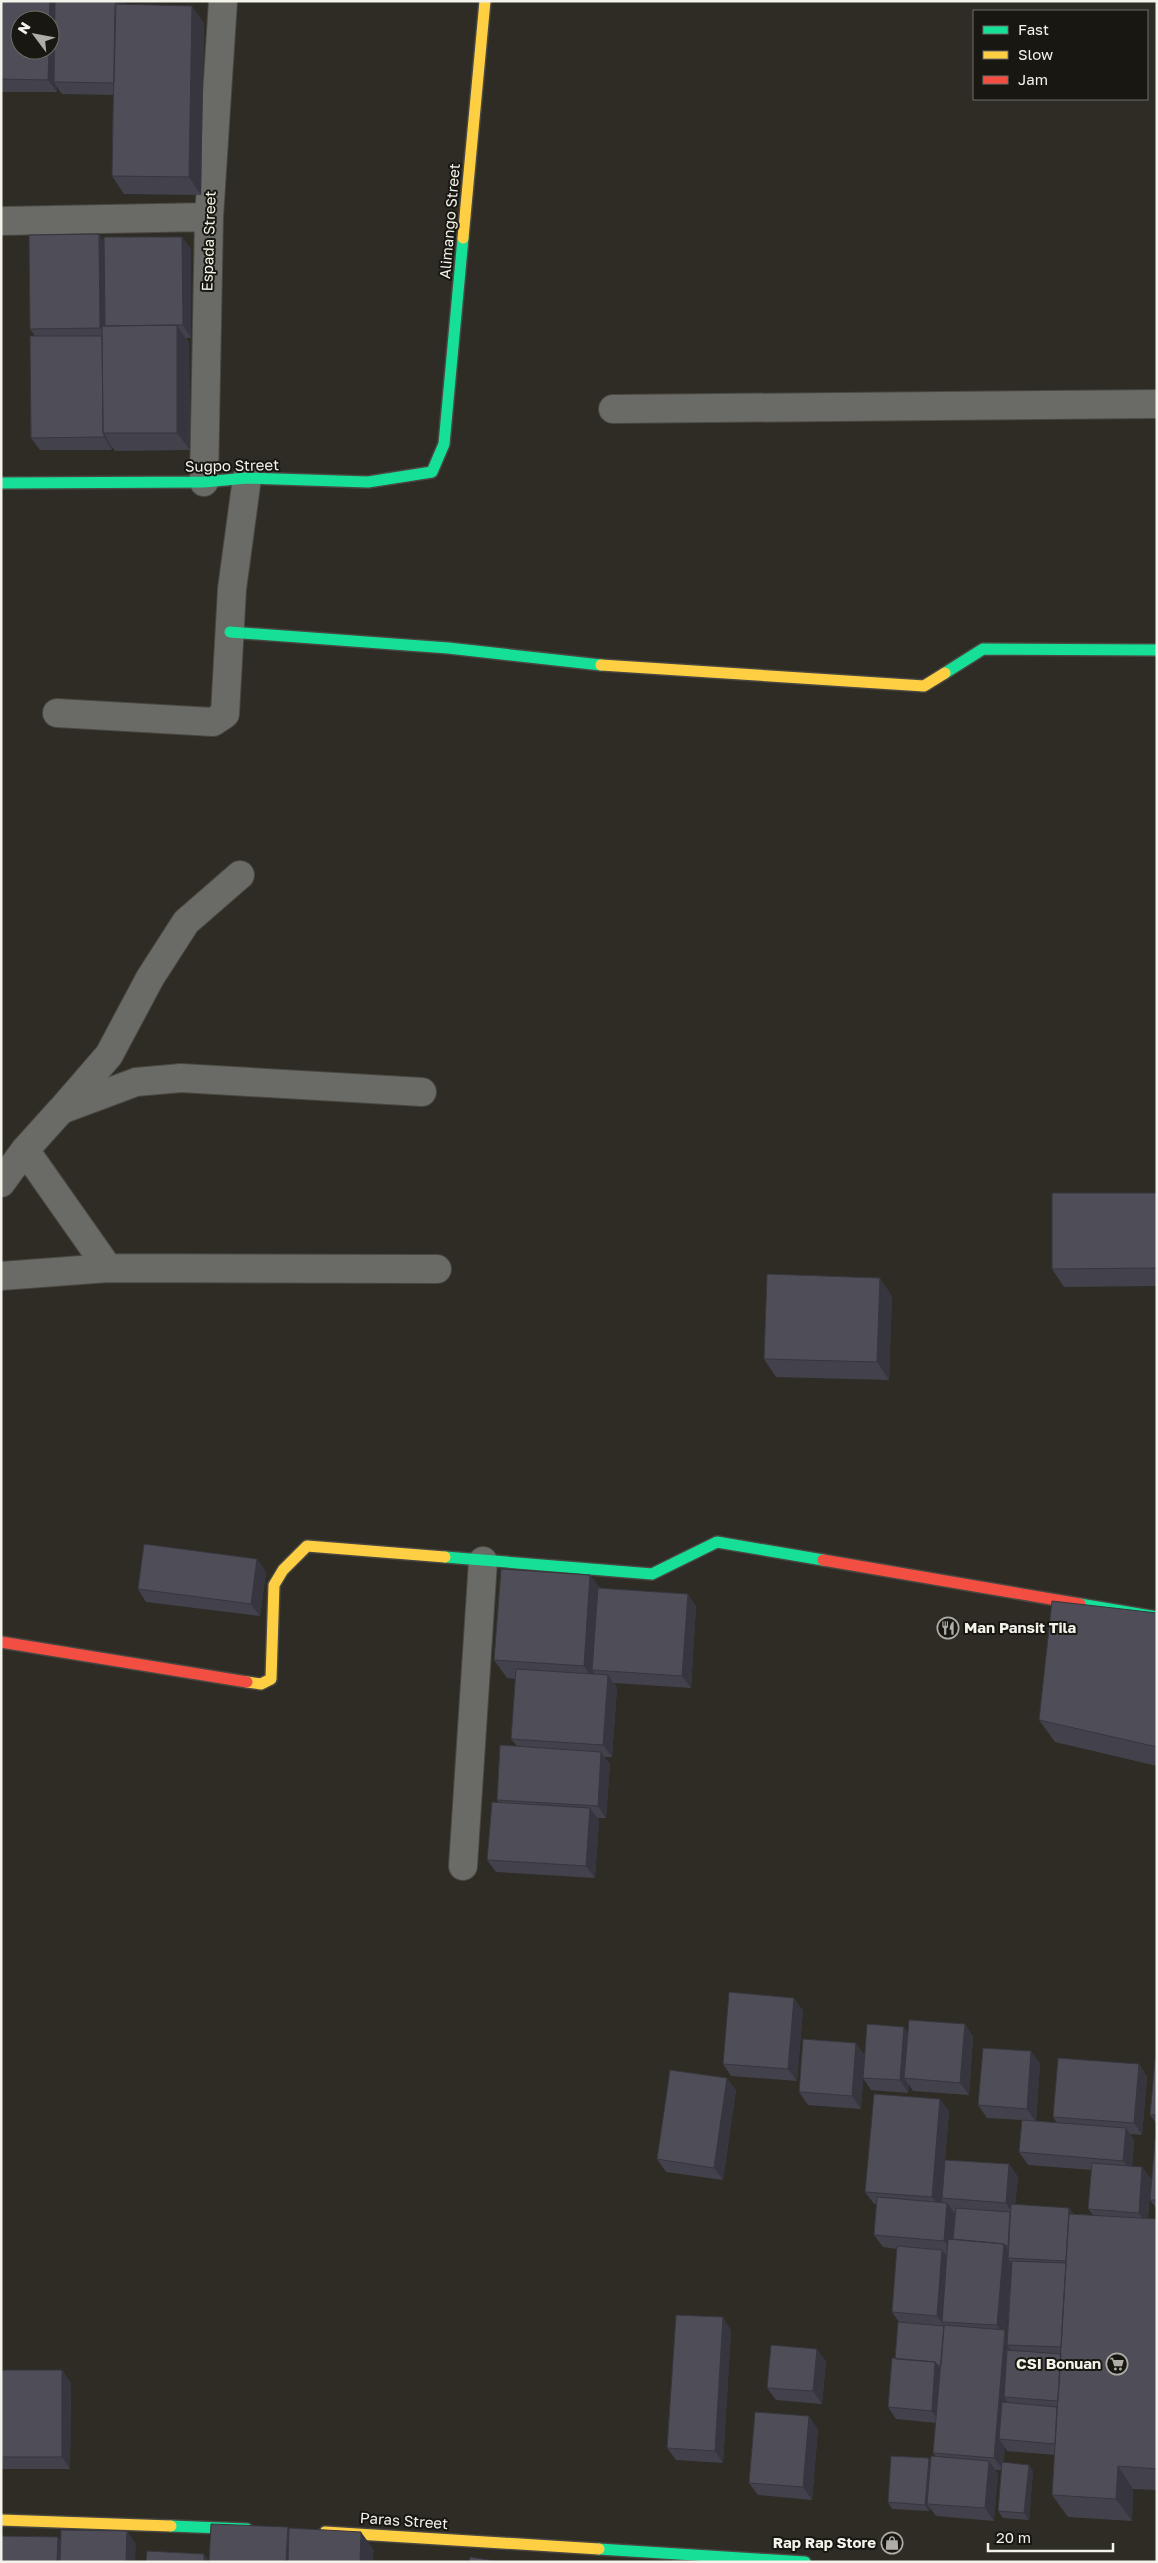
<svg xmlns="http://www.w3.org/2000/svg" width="1158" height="2563" font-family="'Golos Text',sans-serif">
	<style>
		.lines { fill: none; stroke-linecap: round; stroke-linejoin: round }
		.street-casing { stroke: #494741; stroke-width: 30 }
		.fast-casing { stroke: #494741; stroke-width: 14 }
		.slow-casing { stroke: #494741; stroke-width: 14 }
		.jam-casing { stroke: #494741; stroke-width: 14 }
		.street { stroke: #6a6a66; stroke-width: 28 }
		.fast { stroke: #16e098; stroke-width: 11 }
		.slow { stroke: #ffcf43; stroke-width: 11 }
		.jam { stroke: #f24e42; stroke-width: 11 }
		.wall { fill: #43424c; fill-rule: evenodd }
		.shaded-wall { fill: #37363e }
		.building { fill: #4e4d58; stroke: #37363e }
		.labels { text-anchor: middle; stroke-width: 4; stroke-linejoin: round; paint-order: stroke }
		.street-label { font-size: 15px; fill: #f4f3ea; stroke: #181711 }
		.poi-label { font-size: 15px; font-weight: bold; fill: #f4f3ea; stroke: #181711; text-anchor: end }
	</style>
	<rect width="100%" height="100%" fill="#2e2c24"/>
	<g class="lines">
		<g class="street-casing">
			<path id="street" d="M1,221l208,-4
				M613,409l544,-5
				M204,482l5,-265 14,-216
				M57,713l156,9 12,-8 7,-125 15,-111
				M64,1107l45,-52 41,-77 36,-56 54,-47
				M25,1150l83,118
				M1,1183l24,-33 36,-40 75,-28 45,-4 241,14
				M1,1276l107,-8 329,1
				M463,1866l20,-305"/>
		</g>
		<g class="fast-casing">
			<path id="fast" d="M1,483l203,-1 43,-4 121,4 64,-10 12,-28 19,-206
				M230,632l218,16 153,17
				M945,673l38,-24 174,1
				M445,1557l207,17 65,-32 106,18
				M1080,1604l77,13
				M171,2526l76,3
				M599,2549l206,13"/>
		</g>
		<g class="slow-casing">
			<path id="slow" d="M463,238l22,-237
				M601,665l323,21 21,-13
				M247,1682l14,2 10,-5 3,-94 9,-15 24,-24 138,11
				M1,2520l170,6
				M325,2532l274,17"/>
		</g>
		<g class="jam-casing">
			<path id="jam" d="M823,1560l257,44
				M1,1642l246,40"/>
		</g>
		<use href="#street" class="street"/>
		<use href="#fast" class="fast"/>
		<use href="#slow" class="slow"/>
		<use href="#jam" class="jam"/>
	</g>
	<path class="wall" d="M1,1h123l1,4 79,18 -3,172 -77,-1 -12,-18 1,-81 -51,-1 -5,-7v5h-56z
		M182,237l9,12v89h-5l3,5 1,107 -75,1 -3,-4v3h-72l-9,-12 4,-102 -5,-7z
		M1157,1193v93l-93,1 -12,-18z
		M892,1296l-3,84 -113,-3 -12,-18z
		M257,1559l9,13 -6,44 -114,-14 -8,-13z
		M590,1575l10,13 96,18 -5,82 -77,-5 3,5 -5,69h-8l6,7 -4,54h-9l2,2 -4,58 -99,-6 -9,-12 11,-58 -1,-2 20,-54 -6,-7 5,-60 -9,-1 -13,-18z
		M1157,1613v153l-102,-24 -16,-22z
		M803,2010l-6,71 -66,-5 -8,-12z
		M965,2024l8,13 -4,58 -56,-4 -4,-6 -1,8 -37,-3 -8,-12 -2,31 -53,-4 -9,-13 66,-37 43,-22z
		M1157,2060v64l-7,-9z
		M1040,2063l-4,58 21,2 -4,-6 86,-53 8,13 -5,58 -12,-1 4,6 -2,26 10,1 9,12 -3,39 9,1v271l-24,-1 -1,32 -64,-4 -16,-22 3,-40 -48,-4 -2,-4 -2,15 30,9 -4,49 -26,-2 -5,-7 4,-41h-7l3,4 -4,47 -58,-5 -6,-8 -1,3 -37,-2 -4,-7 41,-44 2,3 5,-4 -3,-4 3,-30 -40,-4 -8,-12 7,-48 4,-37 -7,-10 5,-63 -14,-2 -9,-12 3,-31h-3l-9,-12 84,-81 -4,49 64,4 9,13 -3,28 54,3 5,6 19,1 -5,-6 4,-39 -64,-5 -9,-13 3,-32 -35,-2 -9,-13zM1009,2300l-2,33 -1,-1z
		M736,2090l-13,90 -57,-8 -9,-13z
		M1157,2140v69l-7,-9z
		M731,2330l-8,133 -47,-3 -9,-12z
		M826,2361l-4,43 -46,-4 -9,-12z
		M1,2370h61l9,13 -1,86h-69z
		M818,2429l-6,71 -54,-5 -9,-12z"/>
	<path class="shaded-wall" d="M50,1h7l-3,81 3,5v5l-9,-12 1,-30h1z
		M116,1h8l1,1 -2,94z
		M192,6l12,17 -3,172 -12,-18z
		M99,234l9,13 1,94 -9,-13z
		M182,237l9,12v89l-8,-13z
		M177,325l12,18 1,107 -13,-17z
		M104,434l8,13v3l-8,-13z
		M880,1278l12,18 -3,84 -12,-18z
		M257,1559l9,13 -6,44 -9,-12z
		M590,1575l13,17 -11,78 5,7 -1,6 -12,-17z
		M688,1594l8,12 -5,82 -9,-12z
		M608,1675l9,13 -5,69 -9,-12z
		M601,1752l9,12 -4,54 -8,-12z
		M590,1808l9,12 -4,58 -9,-12z
		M794,1998l9,12 -6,71 -9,-12z
		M965,2024l8,13 -4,58 -9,-12z
		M904,2027l9,12 -9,39 5,7 -1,8 -8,-13z
		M856,2043l9,12 -4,54 -9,-13z
		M1031,2051l9,12 -4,59 -9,-13z
		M1139,2064l8,13 -5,58 -8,-12z
		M727,2078l9,12 -13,90 -9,-12z
		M940,2099l9,12 -8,98 -9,-12z
		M1126,2128l8,12 -2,33 -9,-12z
		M1009,2164l9,13 -4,39 -8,-13z
		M1142,2167l9,12 -4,46 -8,-12z
		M947,2203l9,12 -3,38 -9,-12z
		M1069,2208l9,12 -12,41z
		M1004,2244l9,12 -5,2 4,6 -6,68 8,11 -7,2 6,8 -9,44 4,6 -9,36 6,8 -2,23 -9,-12 11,-122 -8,-11z
		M942,2250l9,12 -9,60 7,10 -12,-16z
		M723,2317l8,13 -8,133 -8,-12z
		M817,2349l9,12 -4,43 -9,-13z
		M935,2362l9,12 -4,49 -8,-12z
		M62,2370l9,13 -1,86 -8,-12z
		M809,2416l9,13 -6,71 -9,-13z
		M929,2458l4,7 -6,39 3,4 -1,3 -4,-6z
		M989,2461l9,13 -4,47 -9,-13z
		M1029,2465l4,6 -4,49 -5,-7z
		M1118,2466l15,23 -1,32 -16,-22z
		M288,2527l9,13 -1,22h-10z
		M127,2531l9,13 -1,18h-9z
		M361,2532l13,18 -1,12h-13z
		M58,2537l8,12v13h-9z
		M204,2554l6,8h-6z"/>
	<path class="building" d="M1,1h49l-1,19h-29v30h29l-1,30 -47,-1z
		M55,1h61l-2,82 -60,-1z
		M115,4l77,2 -3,171 -77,-1z
		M99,234l1,94 -70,1 -1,-94z
		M104,237h78l1,88 -78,1z
		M177,325v108h-74l-1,-107z
		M30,336h72l1,97 1,1v3l-73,1z
		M1052,1193h105v75l-105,1z
		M767,1274l113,4 -3,84 -113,-3z
		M144,1544l113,15 -6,45 -113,-15z
		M501,1569l89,6 -6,91 -90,-6z
		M598,1588l90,6 -6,82 -90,-6z
		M1052,1601l105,12v134l-118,-27z
		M516,1669l92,6 -5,70 -92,-6z
		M500,1745l101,7 -3,54 -101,-6z
		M492,1802l98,6 -4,58 -99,-6z
		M729,1992l65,6 -6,71 -65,-5z
		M909,2020l56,4 -5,59 -56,-5z
		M867,2024l37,3 -4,53 -37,-2z
		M803,2039l53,4 -4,53 -53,-4z
		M983,2048l48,3 -4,58 -49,-4z
		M1058,2058l81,6 -5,59 -81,-6z
		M1155,2060h2v55h-7z
		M670,2070l57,8 -13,90 -57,-9z
		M874,2094l66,5 -8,98 -67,-5z
		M1022,2120l104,8 -3,33 -104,-9z
		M1155,2140h2v60h-7z
		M945,2160l64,4 -3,39 -64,-5z
		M1092,2163l50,4 -3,46 -51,-4z
		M877,2197l70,6 -3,38 -70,-6z
		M1011,2204l58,4 -3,53 -58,-3z
		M956,2208l54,4 -2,34h-2l-2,-2 -51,-5z
		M1069,2214l88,5v250l-39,-3 -2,33 -64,-4z
		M948,2239l56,5 -7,81 -55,-3z
		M897,2246l45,4 -5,66 -45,-4z
		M1012,2261l54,2 -5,84 -54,-2z
		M676,2315l47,2 -8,134 -48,-3z
		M898,2322l46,4 -3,40 -3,-1 -3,-3 -40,-3z
		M944,2325l61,5 -11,128 -61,-5z
		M771,2345l46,4 -4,42 -46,-3z
		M1007,2350l54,4 -3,47 -54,-4z
		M892,2358l43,4 -3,49 -44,-4z
		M1,2370h61v87h-61z
		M1002,2402l55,5 -2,37 -56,-5z
		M755,2412l54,4 -6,71 -54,-4z
		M891,2456l38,2 -4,47 -37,-3z
		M931,2456l58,5 -4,47 -58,-4z
		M1002,2462l27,3 -5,48 -26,-2z
		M211,2524l77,3 -2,35h-77z
		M289,2528l72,4 -1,30h-72z
		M61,2530l66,1 -1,31h-66z
		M1,2536l57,1 -1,25h-56z
		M147,2551l57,3v8h-58z
		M470,2557l32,5h-33z"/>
	<defs>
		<g id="restaurant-ring" transform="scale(1.125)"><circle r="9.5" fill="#181711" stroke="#afada5" stroke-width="1.5"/><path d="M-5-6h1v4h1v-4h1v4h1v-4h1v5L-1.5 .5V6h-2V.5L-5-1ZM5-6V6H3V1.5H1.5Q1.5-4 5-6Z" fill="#afada5"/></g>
		<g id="supermarket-ring" transform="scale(1.125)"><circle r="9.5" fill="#181711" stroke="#afada5" stroke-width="1.5"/><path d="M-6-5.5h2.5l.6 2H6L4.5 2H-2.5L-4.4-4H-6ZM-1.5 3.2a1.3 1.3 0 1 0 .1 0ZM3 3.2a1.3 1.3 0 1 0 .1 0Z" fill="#afada5"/></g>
		<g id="shop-ring" transform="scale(1.125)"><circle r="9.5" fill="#181711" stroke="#afada5" stroke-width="1.5"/><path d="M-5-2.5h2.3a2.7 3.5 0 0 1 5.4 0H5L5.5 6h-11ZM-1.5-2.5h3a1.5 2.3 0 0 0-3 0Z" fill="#afada5"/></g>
	</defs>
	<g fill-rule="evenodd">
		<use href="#restaurant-ring" x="948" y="1628"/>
		<use href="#supermarket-ring" x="1117" y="2364"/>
		<use href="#shop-ring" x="892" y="2543"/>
	</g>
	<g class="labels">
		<g class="street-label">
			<text transform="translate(450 221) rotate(-85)" y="5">Alimango Street</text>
			<text transform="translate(209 241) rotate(-88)" y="5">Espada Street</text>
			<text transform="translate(232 466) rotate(-1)" y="5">Sugpo Street</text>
			<text transform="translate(404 2521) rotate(4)" y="5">Paras Street</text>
		</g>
		<g class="poi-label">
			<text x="964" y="1633" text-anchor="start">Man Pansit Tila</text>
			<text x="1101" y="2369">CSI Bonuan</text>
			<text x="876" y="2548">Rap Rap Store</text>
		</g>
	</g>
	<rect width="1158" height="2563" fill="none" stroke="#f4f3ea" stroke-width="5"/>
	<rect x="973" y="10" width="175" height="90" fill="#181711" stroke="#706f68"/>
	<rect x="983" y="26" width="25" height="8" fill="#16e098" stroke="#706f68"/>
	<text x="1018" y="35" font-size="15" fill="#f4f3ea">Fast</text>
	<rect x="983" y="51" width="25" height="8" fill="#ffcf43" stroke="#706f68"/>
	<text x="1018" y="60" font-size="15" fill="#f4f3ea">Slow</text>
	<rect x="983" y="76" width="25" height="8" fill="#f24e42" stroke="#706f68"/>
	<text x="1018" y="85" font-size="15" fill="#f4f3ea">Jam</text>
	<g transform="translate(35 35) rotate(302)"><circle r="24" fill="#181711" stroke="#706f68"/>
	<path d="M0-4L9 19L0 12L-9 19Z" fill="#afada5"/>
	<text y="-8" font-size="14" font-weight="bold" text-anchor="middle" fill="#f4f3ea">N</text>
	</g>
	<path d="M988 2543v8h125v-8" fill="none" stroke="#f4f3ea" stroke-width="2.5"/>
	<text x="996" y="2543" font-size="15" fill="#f4f3ea" stroke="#181711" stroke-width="4" paint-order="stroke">20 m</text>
</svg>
